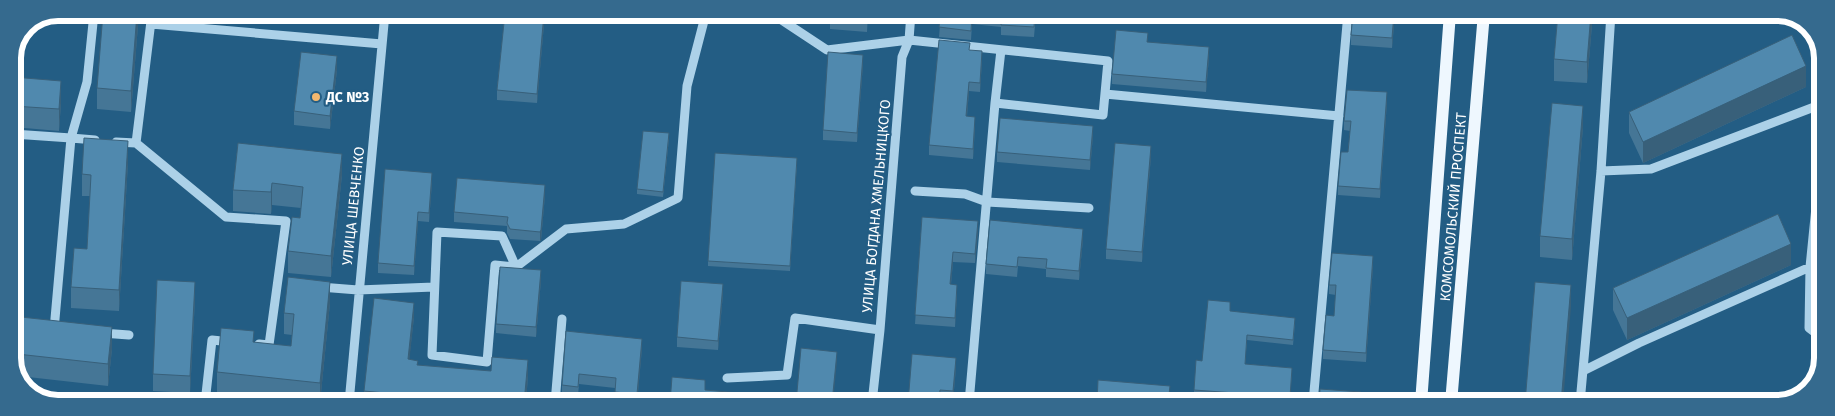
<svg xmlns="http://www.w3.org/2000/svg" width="1835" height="416" font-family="'Fira Sans',sans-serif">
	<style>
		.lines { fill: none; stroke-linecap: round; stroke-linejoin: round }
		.minor { stroke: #acd1e8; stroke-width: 9 }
		.major { stroke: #eef7fe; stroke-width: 12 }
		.wall { fill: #457696 }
		.shaded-wall { fill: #38607a }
		.building { fill: #5089ae; stroke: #38607a }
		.poi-dot { fill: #f3b86f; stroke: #235d84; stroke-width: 2 }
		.labels { text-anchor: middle; stroke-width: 4.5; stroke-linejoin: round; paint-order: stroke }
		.poi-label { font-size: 14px; font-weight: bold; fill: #fff; stroke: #235d84; text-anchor: start }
		.street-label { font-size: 14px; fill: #fff; stroke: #235d84 }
		.rim { fill: none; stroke: #fff; stroke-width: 6 }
	</style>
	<rect width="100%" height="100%" fill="#235d84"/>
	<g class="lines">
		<path class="minor" d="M94,13l-7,69 -16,56 24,2
			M771,13l56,37 82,-10 199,21 -5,54 -108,-12 -26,300
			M151,24l231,20
			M1105,94l234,22
			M995,103l6,-53
			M13,134l58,4 -17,192h-1
			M116,142l20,1 90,74 60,4 -17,124 -10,-1
			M136,143l16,-130
			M1601,171l50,-2 171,-65
			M915,191l50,3 22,8 102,6
			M516,267l-14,-31 -65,-4 -5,123 55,7 8,-97 21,2 50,-38 58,-5 54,-26 9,-112 19,-73
			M320,287l38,3 76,-3
			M13,326l17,1
			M102,333l27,2
			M1822,338l-13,-10 1,-61 12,-120
			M1583,371l56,-28 171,-76
			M727,378l60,-3 8,-57 85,12
			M205,403l7,-63 19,2
			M349,403l36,-390
			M555,403l7,-84
			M872,403l8,-73 22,-273 7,-17 2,-27
			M1313,403l35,-390
			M1580,403l21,-232 10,-158"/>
		<path class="major" d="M1421,403l29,-390
			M1451,403l33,-390"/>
	</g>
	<path class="wall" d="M139,13l-8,99 -34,-3v-21z
		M505,13h40l-8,90 -40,-3v-10z
		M868,13l-1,19 -37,-3v-9z
		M941,13h95l-2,24 -33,-2v-8l-29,-3 -1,16 -32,-3z
		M1395,13l-3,35 -41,-3v-10z
		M1558,13h35l-6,70 -33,-2v-22z
		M970,50l12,10 -2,32 -11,-1 -2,25 8,11 -2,32 -44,-4v-10z
		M1209,57l-3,35 -94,-8v-10z
		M863,64l-6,78 -34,-2v-10z
		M337,70l-7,59 -36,-4v-14z
		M13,77l48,26 -2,28 -46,-4z
		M1806,87l-163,76 -14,-30v-21z
		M1387,102l-7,96 -42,-3v-9l10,-34 2,-21 -6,-1v-9z
		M1583,127l-11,133 -32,-3v-21z
		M1093,135l-3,35 -93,-8v-10z
		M669,138l-6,59 -26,-3v-5z
		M238,143l104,32 -11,102 -43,-4v-22l12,-33 1,-10 -29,-3 -1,9 -38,-3v-21z
		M1151,156l-9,106 -36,-3v-10z
		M797,162l-7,109 -82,-5v-5z
		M128,163l-9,148 -48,-3v-21l16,-38 3,-53h-8v-22z
		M432,182l-3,40 -11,-1 -4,54 -36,-2v-10z
		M545,195l-4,45 -1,1 -30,-2 -3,-6v-7l-53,-4v-10z
		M922,217l56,14 -3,32 -22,-1 -2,22 6,10 -2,33 -40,-3z
		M1083,239l-4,41 -33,-3v-8l-28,-3 -1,11 -31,-3v-10z
		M1791,265l-164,75 -14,-30v-22z
		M1373,266l-7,96 -43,-3v-9l11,-34 2,-21 -7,-1v-9z
		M541,280l-5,57 -40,-4v-9z
		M723,293l-5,57 -41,-3v-10z
		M195,299l-5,94 -37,-2v-17z
		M330,303l-10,100h-17l-86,-9v-22l37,-29 37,3 1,-11 -8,-1v-21z
		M1230,311l65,12 -2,22 -46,-5 -2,24 47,4 -2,34 -96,-7v-5l8,-29z
		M414,317l-5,43 9,5 110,10 -2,28h-162v-12z
		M566,331l76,17 -5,55 -22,-2v-13l-36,-4 -1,12 -16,-1v-10z
		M112,349l-4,37 -89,-10 -2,-4v-18z
		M956,367l-3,34 -13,-1v3h-32z"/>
	<path class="shaded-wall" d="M137,13h2l-8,99v-21z
		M544,13h1l-8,90v-9z
		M1394,13h1l-3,35v-10z
		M1591,13h2l-6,70v-21z
		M1209,47v10l-3,35v-10z
		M982,51v9l-2,32v-9z
		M863,55v9l-6,78v-9z
		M337,56v14l-7,59v-13z
		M1806,66v21l-163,76v-21z
		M61,81v22l-2,28v-22z
		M969,82v9l-3,35v-10z
		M1387,92v10l-7,96v-9z
		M1583,106v21l-11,133v-21z
		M975,117v10l-2,32v-10z
		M1093,126v9l-3,35v-10z
		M128,141v22l-9,148v-21z
		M1151,146v10l-9,106v-10z
		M342,154v21l-11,102v-21z
		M432,173v9l-3,40v-9z
		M272,183v22l-1,9v-22z
		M545,185v10l-4,45 -1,1v-9z
		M418,212v9l-4,54v-9z
		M978,221v10l-3,32v-9z
		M1083,229v10l-4,41v-9z
		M1791,244v21l-164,75v-22z
		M953,252v10l-3,32v-10z
		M1373,256v10l-7,96v-9z
		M541,270v10l-5,57v-10z
		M195,282v17l-5,94v-17z
		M330,282v21l-10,100v-20z
		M723,284v9l-5,57v-9z
		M957,285v9l-2,33v-9z
		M1571,285v22l-8,96h-2z
		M414,303v14l-6,57v-15z
		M112,327v22l-4,37v-22z
		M642,339v9l-5,55v-9z
		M837,352v9l-4,42h-1z
		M956,358v9l-3,34v-10z
		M528,360v15l-2,28h-2z"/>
	<path class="building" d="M103,13h34l-6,78 -34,-3z
		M505,13h39l-7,81 -40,-4z
		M831,13h37l-1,9 -37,-2z
		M941,13h94l-1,14 -33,-2 1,-8 -30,-2 -1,16 -32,-4z
		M1353,13h41l-2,25 -41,-3z
		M1558,13h33l-4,49 -33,-3z
		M1116,30l32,3 -1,9 62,5 -3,35 -94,-8z
		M1792,35l14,31 -163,76 -14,-30z
		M939,40l31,3 -1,7 13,1 -2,32 -11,-1 -3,34 9,1 -2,32 -44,-4z
		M301,52l36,4 -7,60 -36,-5z
		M828,52l35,3 -6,78 -34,-3z
		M13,77l48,4 -2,28 -46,-3z
		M1347,90l40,2 -7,97 -42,-3 3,-34h7l3,-31h-7z
		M1552,103l31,3 -11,133 -32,-3z
		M1000,118l93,8 -3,34 -93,-8z
		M643,131l26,2 -6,59 -26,-3z
		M84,138l44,3 -9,149 -48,-3 3,-39 13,1 4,-74 -9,-1z
		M238,143l104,11 -11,102 -43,-5 4,-34 8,1 3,-31 -31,-4 -1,9 -38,-2z
		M1115,143l36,3 -9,106 -36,-3z
		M715,153l82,5 -7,108 -82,-5z
		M385,169l47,4 -3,40 -11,-1 -4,54 -36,-3z
		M457,178l88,7 -4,45 -1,2 -30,-3 -3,-6 1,-6 -54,-5z
		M1778,214l13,30 -164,74 -14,-30z
		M922,217l56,4 -3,33 -22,-2 -3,32 7,1 -2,33 -40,-3z
		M990,220l93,9 -4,42 -33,-3 1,-9 -29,-2 -1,10 -31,-3z
		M1332,253l41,3 -7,97 -43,-3 3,-35 8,1 2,-31h-7z
		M500,267l41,3 -5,57 -40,-3z
		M288,277l42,5 -10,101 -103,-11 4,-44 33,3 -1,11 38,4 3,-32 -10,-1z
		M157,280l38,2 -5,94 -37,-2z
		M681,281l42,3 -5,57 -41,-4z
		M1535,282l36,3 -10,118h-36z
		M374,298l40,5 -6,56 10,2 -1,4 74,6 1,-14 36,3 -4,43h-32l-128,-12z
		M1208,300l22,2v9l65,7 -2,22 -46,-5 -2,29 47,4 -2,29 -96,-7 2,-30 6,1z
		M21,317l91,10 -4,37 -91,-10z
		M566,331l76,8 -5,55 -22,-2 1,-14 -37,-4 -1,13 -16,-2z
		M801,348l36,4 -5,51h-162l2,-26 33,3v10l57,5v4l34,4z
		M912,354l44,4 -3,33 -13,-1 -1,13h-31z
		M1098,380l72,6 -2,17h-71z
		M1320,389l41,3 -1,11h-41z"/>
	<circle class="poi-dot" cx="316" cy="97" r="5"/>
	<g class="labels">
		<g class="poi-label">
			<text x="326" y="102">ДС №3</text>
		</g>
		<g class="street-label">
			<text transform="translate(353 206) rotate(-84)" y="5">УЛИЦА ШЕВЧЕНКО</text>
			<text transform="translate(876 206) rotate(-85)" y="5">УЛИЦА БОГДАНА ХМЕЛЬНИЦКОГО</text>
			<text transform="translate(1453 207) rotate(-85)" y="5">КОМСОМОЛЬСКИЙ ПРОСПЕКТ</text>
		</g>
	</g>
	<path d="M0 0H1835V416H0ZM58 21H1777A37 37 0 0 1 1814 58V358A37 37 0 0 1 1777 395H58A37 37 0 0 1 21 358V58A37 37 0 0 1 58 21Z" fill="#356a8e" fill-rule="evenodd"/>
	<path class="rim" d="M58 21H1777A37 37 0 0 1 1814 58V358A37 37 0 0 1 1777 395H58A37 37 0 0 1 21 358V58A37 37 0 0 1 58 21Z"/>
</svg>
